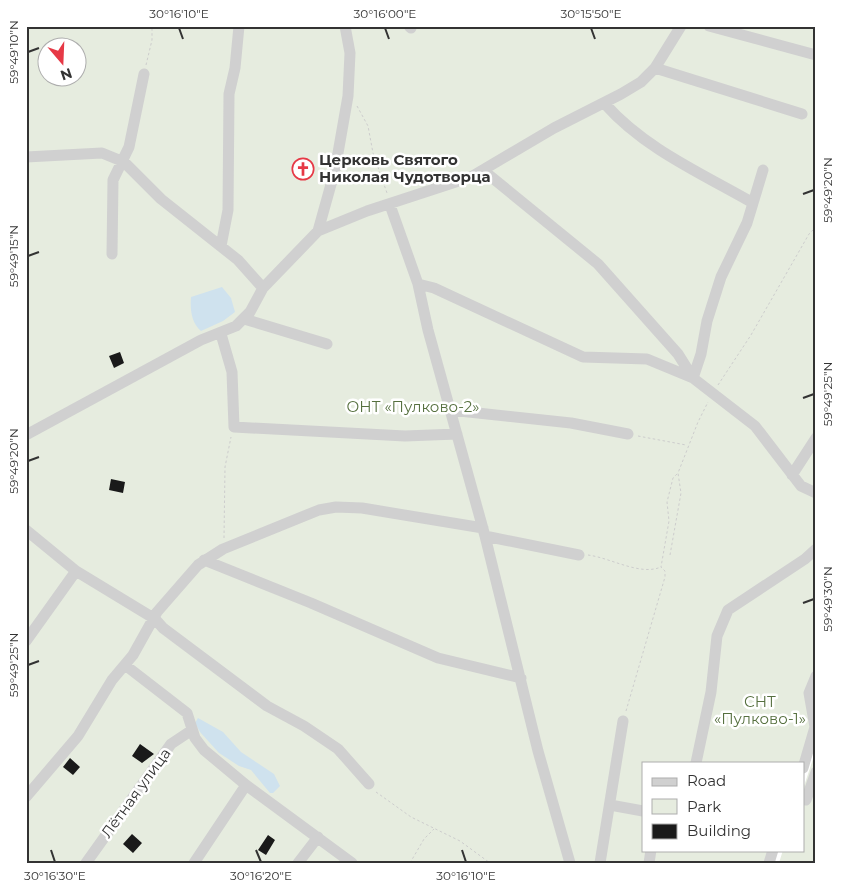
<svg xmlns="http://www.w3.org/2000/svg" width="842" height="889" font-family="Montserrat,sans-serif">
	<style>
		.green { fill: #e6ecdf; fill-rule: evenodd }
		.water { fill: #cfe2ee }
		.building { fill: #1a1a1a }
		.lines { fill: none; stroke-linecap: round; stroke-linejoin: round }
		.path { stroke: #cdcdcd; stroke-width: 1; stroke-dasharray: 2.5 2.5; stroke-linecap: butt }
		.minor { stroke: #d0d0d0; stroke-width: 11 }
		.ticks { fill: none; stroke: #333; stroke-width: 2 }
		.labels { text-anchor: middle; stroke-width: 5; stroke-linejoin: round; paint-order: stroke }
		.poi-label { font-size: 15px; font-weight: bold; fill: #333; stroke: #fff; text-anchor: start }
		.park-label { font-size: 15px; fill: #56703f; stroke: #fff }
		.street-label { font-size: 15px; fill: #333; stroke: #fff }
		.neatline { fill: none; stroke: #333; stroke-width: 2 }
		.ticks-label { font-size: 12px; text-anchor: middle; fill: #333 }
	</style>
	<rect width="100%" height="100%" fill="#fff"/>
	<path class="green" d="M26,26h790v650l-7,17 6,34 -12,36h-160v87h130l-5,13h-742zM48,48h30v30h-30z
		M816,750v113h-37l4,-13h20v-61z"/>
	<path class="water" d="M222,287l9,11 4,14 -12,9 -22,10c-10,-8 -11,-23 -10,-34z
		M198,718l25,14 18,20 33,22 6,12 -7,7h-3l-19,-23 -12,-4 -20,-13 -19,-21 -5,-9z"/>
	<path class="building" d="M120,352l4,11 -10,5 -5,-12z
		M111,479l14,3 -2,11 -14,-3z
		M140,744l14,10 -12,9 -10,-7z
		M70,758l10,9 -7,8 -10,-8z
		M132,834l10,9 -9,10 -10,-9z
		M268,835l7,5 -9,15 -8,-5z"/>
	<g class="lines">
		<path class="path" d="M146,65l6,-25v-14
			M357,106l11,20 5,27 14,40
			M718,385l33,-50 58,-101 7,-7
			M638,436l48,9
			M224,538l1,-71 6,-30
			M588,555c23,3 52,21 73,12
			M670,555l11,-62 -3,-20 20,-51 10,-20
			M626,711l39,-134v-6l-4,-4 8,-46 -2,-19 6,-24 5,-5
			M376,792l35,25 49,24 30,22
			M410,863l14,-24 10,-10"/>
		<path class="minor" d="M409,26l2,2
			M709,26l107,29
			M655,68l147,46
			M605,104c40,45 96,69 148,99
			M26,157l76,-4 22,9 37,37 77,61 25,28
			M484,171l114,93 80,90 15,24
			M390,205l28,79 10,46 57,206 53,215 32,112
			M318,231l17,-61 13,-74 2,-43 -5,-27
			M221,246l7,-36 1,-116 6,-26 4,-42
			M112,254l1,-74 16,-33 15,-73
			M418,284l16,4 149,69 64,2 46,19 62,48 46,60 15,7
			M244,319l83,25
			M221,334l11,38 2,55 171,9 52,-2
			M693,378l8,-24 6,-33 14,-44 26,-54 16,-53
			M450,410l121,13 57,11
			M26,435l175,-95 35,-14 14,-14 13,-24 55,-57 49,-20 104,-34 83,-49 67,-34 20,-12 14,-14 26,-42
			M792,475l24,-37
			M26,530l50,41 79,48 8,9 104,78 37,20 34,23 31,35
			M485,536l94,19
			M204,560l107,43 127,55 83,20
			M26,641l50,-70
			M125,665l62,48 8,25 9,12 42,35 106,78
			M696,763l15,-71 6,-56 11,-26 77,-51 11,-10
			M803,768l12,-41 -6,-34 7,-17
			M26,797l52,-61 34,-56 21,-25 24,-43 41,-47 25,-16 96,-39 17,-3 26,1 121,20
			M806,800l10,-28
			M610,805l33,6
			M86,863l85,-119 21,-14
			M194,863l52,-78
			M298,863l20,-26
			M600,863l23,-142
			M649,863l2,-13
			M769,863l4,-13"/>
	</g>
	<path class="ticks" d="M179,28l4,11M385,28l4,11M591,28l4,11M28,52l11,-4M803,194l11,-4M28,256l11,-4M803,398l11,-4M28,461l11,-4M803,603l11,-4M28,665l11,-4M51,850l4,12M256,850l5,12M462,850l4,12"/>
	<defs>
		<g id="church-ring" transform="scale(1.125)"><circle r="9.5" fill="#fff" stroke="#e63946" stroke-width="1.5"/><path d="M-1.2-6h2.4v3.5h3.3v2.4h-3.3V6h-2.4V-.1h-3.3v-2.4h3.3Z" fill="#e63946"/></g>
	</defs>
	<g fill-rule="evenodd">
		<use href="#church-ring" x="303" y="169"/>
	</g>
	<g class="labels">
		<g class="poi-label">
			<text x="319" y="165">Церковь Святого<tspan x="319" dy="17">Николая Чудотворца</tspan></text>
		</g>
		<g class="park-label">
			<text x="413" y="412">ОНТ «Пулково-2»</text>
			<text x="760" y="707">СНТ<tspan x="760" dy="17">«Пулково-1»</tspan></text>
		</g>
		<g class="street-label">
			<text transform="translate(136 793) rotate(-54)" y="5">Лётная улица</text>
		</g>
	</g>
	<rect width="842" height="889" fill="none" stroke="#ffffff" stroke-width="55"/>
	<rect x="642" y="762" width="162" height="90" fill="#ffffff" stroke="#adadad"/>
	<rect x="652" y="778" width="25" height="8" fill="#d0d0d0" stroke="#adadad"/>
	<text x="687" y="786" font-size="15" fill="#333333">Road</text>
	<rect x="652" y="799" width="25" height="15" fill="#e6ecdf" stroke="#adadad"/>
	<text x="687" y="812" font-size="15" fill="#333333">Park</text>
	<rect x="652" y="824" width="25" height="15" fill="#1a1a1a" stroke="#adadad"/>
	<text x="687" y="836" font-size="15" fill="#333333">Building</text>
	<g transform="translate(62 62) rotate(161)"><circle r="24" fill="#ffffff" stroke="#adadad"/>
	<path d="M0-4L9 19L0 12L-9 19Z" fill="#e63946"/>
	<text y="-8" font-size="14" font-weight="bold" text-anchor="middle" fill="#333333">N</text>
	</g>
	<rect x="28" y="28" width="786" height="834" class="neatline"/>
	<g class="ticks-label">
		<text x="179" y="18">30°16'10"E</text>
		<text x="385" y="18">30°16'00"E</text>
		<text x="591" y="18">30°15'50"E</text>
		<text transform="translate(14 52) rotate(-90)" y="4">59°49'10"N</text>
		<text transform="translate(828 190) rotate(-90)" y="4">59°49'20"N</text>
		<text transform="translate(14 256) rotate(-90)" y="4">59°49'15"N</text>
		<text transform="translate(828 394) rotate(-90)" y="4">59°49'25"N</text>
		<text transform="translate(14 461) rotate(-90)" y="4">59°49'20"N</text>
		<text transform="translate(828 599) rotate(-90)" y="4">59°49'30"N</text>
		<text transform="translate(14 665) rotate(-90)" y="4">59°49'25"N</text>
		<text x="55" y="880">30°16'30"E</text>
		<text x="261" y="880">30°16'20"E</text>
		<text x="466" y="880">30°16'10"E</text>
	</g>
</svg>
